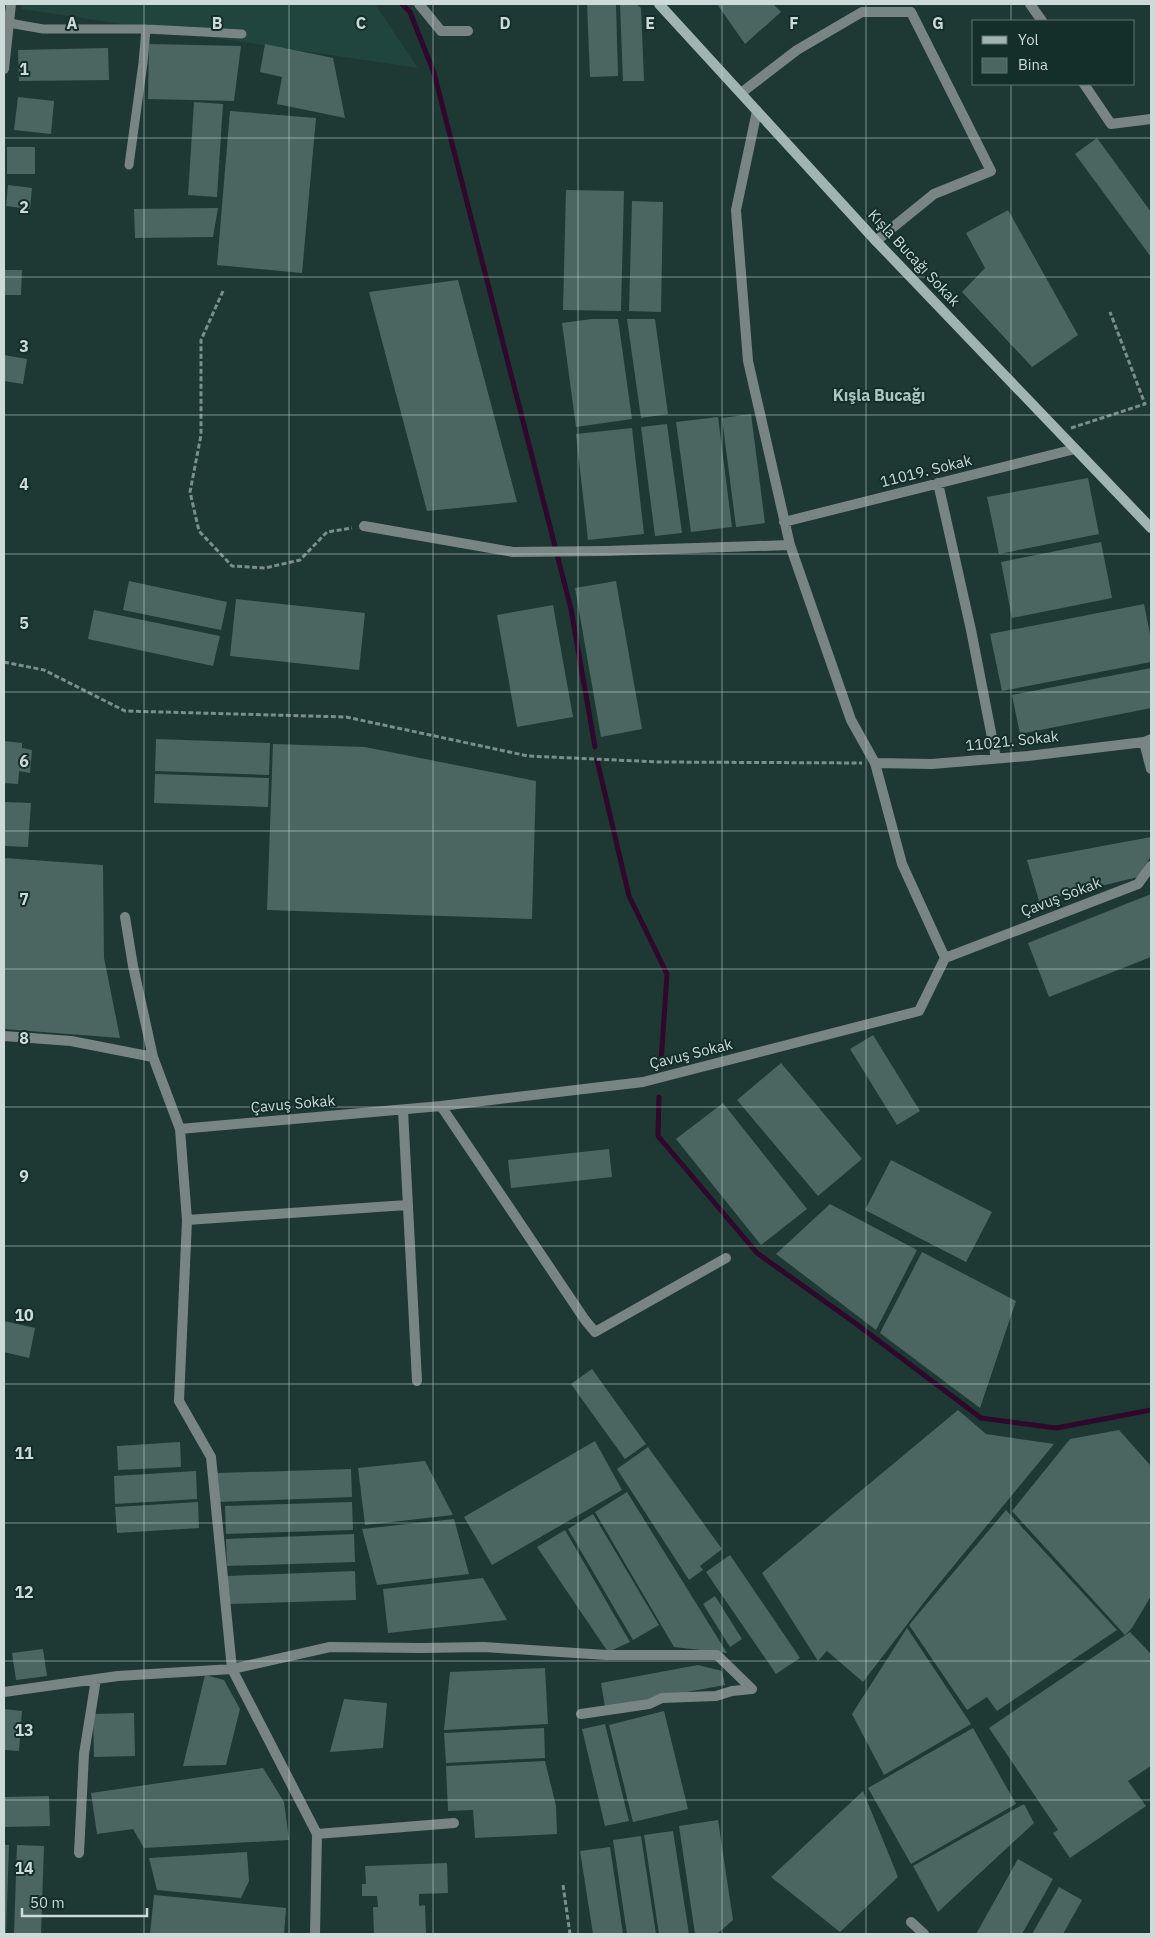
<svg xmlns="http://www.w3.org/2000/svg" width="1155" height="1938" font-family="'IBM Plex Sans',sans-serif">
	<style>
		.built { fill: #20443e }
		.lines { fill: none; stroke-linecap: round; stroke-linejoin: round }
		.stream { stroke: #2f082b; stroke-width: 5 }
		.building { fill: #4b6661 }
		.path { stroke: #7a8e8b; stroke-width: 3; stroke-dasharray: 5 2.5; stroke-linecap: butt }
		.lane { stroke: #798583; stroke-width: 9 }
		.street { stroke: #798583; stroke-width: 10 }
		.secondary { stroke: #a0b4b0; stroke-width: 10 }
		.grid { fill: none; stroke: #ccdbd8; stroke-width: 1; stroke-opacity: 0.55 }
		.labels { text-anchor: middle; stroke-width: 4; stroke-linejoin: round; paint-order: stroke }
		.street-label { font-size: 15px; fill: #ccdbd8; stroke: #142e2a }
		.neighbourhood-label { font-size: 16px; font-weight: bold; fill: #a9c7c1; stroke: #142e2a }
		.grid-label { font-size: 16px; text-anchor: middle; font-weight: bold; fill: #ccdbd8; stroke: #142e2a; stroke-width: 4; stroke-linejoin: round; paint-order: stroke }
	</style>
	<rect width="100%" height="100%" fill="#1e3834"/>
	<path class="built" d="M22,4h353l43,64 -397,-59z"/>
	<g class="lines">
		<path class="stream" d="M402,4l8,8 24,61 137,536 24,138
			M597,760l32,136 38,78 -6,88
			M659,1097l-1,39 99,117 98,70 126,95 75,10 95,-18"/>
	</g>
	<path class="building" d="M587,4h29l2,72 -28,1z
		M620,4h16l5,4 3,73h-21z
		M717,4h56l8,8 -36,32z
		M149,44l92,2 -7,55 -86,-2z
		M265,44l68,14 12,60 -68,-14 5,-27 -22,-5z
		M108,48l1,32 -90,1 -1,-31z
		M18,97l36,4 -3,33 -37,-4z
		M194,102l29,2 -6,93 -29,-2z
		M230,111l86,7 -14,155 -85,-8z
		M1097,138l54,74v45l-76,-103z
		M7,147h28v27h-28z
		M8,185l24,3 -2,21 -24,-3z
		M566,190l58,1 -3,120 -58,-1z
		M632,201l31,1 -2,110 -32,-1z
		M218,208l-5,29 -78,1 -1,-29z
		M1008,210l70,125 -46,32 -70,-75 23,-24 -19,-35z
		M4,270h18l-1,25h-17z
		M458,280l59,222 -90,9 -58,-219z
		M592,319h26l14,100 -56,8 -14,-104z
		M627,319h28l13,95 -27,4z
		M4,355l23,4 -4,25 -19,-3z
		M751,414l14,109 -29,4 -14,-109z
		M718,417l14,110 -41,5 -15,-110z
		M667,424l15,109 -27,3 -14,-109z
		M632,428l12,106 -56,6 -12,-106z
		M1088,478l11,56 -100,20 -12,-57z
		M1101,542l11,56 -100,20 -11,-56z
		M129,581l98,21 -6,28 -98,-20z
		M616,581l26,148 -41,8 -26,-149z
		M236,599l129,14 -6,57 -129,-14z
		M1144,604l7,35v23l-149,29 -12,-57z
		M553,605l20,112 -56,10 -20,-112z
		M94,610l126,26 -7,30 -125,-27z
		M1151,668v40l-131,26 -8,-39z
		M156,739l114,4 -1,32 -114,-4z
		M4,741l18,2v5l10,2 -2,23 -11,-2 -1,13 -14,-1z
		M273,744l92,3 171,34 -4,138 -265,-9z
		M155,774l114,4 -1,29 -114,-4z
		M4,802l27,1 -3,44 -24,-1z
		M1151,837v19l-13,21 -99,24 -12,-41z
		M4,858l99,7 1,93 16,80 -116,-9z
		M1151,894v63l-102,40 -21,-54z
		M873,1035l47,76 -23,14 -47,-76z
		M781,1063l81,96 -44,37 -81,-96z
		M723,1103l84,106 -46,36 -85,-106z
		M609,1149l3,28 -101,11 -3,-28z
		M891,1160l101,52 -26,50 -101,-52z
		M830,1204l87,46 -41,80 -100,-76z
		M922,1252l94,49 -36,107 -100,-75z
		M4,1321l31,7 -6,30 -25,-6z
		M592,1369l54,75 -21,15 -54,-75z
		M958,1410l28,24 68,10 -126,153 -65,85 -36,-31 -9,10 -56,-88z
		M1119,1430l32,36v130l-19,32 -7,7 -113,-124 58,-72z
		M595,1441l27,49 -130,75 -28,-48z
		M180,1442l1,25 -63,3 -1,-24z
		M648,1447l74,102 -22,17 3,4 -14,10 -72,-111z
		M425,1461l28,54 -88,10 -7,-57z
		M351,1469l1,28 -134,5 -1,-29z
		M196,1471l1,28 -82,5 -1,-28z
		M627,1492l100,161 -53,-6 -79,-135z
		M198,1502l1,26 -82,5 -2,-26z
		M352,1502l1,28 -127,4 -1,-28z
		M1006,1510l111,120 -120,81 -10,-14 -20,13 -58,-85z
		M593,1514l66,111 -26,15 -65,-111z
		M454,1519l15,55 -92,11 -15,-56z
		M565,1530l65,112 -22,10 -71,-105z
		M354,1534l1,28 -128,4 -1,-27z
		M730,1555l70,103 -24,16 -70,-102z
		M355,1571l1,29 -128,4 -1,-28z
		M483,1578l24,42 -119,13 -5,-44z
		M715,1596l27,43 -12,8 -27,-43z
		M907,1628l64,96 -87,51 -32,-61z
		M1130,1632l21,22v112l-23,15 18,25 -76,52 -17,-25 5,-3 -69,-102z
		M43,1649l4,27 -31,4 -4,-27z
		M698,1665l24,6 3,14 -120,22 -4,-24z
		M545,1668l3,56 -104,6 6,-58z
		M205,1675l19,5 16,29 -14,56 -43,1z
		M344,1699l43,4 -4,45 -53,4z
		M4,1709l18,2 -3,40 -15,-1z
		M664,1711l24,98 -55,13 -24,-97z
		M134,1713l1,43 -41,1 -1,-43z
		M605,1724l24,97 -24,5 -23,-97z
		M544,1728l1,30 -99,5 -2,-30z
		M973,1728l43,76 -105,60 -43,-76z
		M545,1761l11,45 1,28 -82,4 -2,-28 -25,1 -2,-45z
		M263,1768l21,34 5,38 -145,8 -11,-19 -36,5 -6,-41z
		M863,1791l35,86 -58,55 -69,-55z
		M49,1796l1,30 -46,1v-30z
		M1024,1804l10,19 -96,89 -25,-46z
		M718,1820l15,100 -16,14h-22l-16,-108z
		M673,1831l16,103h-30l-15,-99z
		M641,1836l15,98h-29l-14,-94z
		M4,1845h5l-3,89h-2z
		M17,1845l27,1 -3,88h-27z
		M610,1847l13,87h-30l-13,-83z
		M247,1852l2,29 -8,17 -84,-8 -8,-32z
		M1018,1859l35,20 -31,55h-46z
		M447,1863l1,30 -29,1v12l6,-1 1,29h-52l-1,-27h5l-1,-11h-15v-12h4l-1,-18z
		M1059,1887l23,13 -19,34h-31z
		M154,1895l132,13 -2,26h-134z"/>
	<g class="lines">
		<path class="path" d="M223,291l-22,49v95l-11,57 9,39 33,35 33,2 35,-8 27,-28 25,-4
			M1071,428l74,-24 -35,-92
			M4,662l40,8 81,41 221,6 182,39 131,6 203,1
			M563,1885l7,49"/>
		<path class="lane" d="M9,23l34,6h103l96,5
			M129,165l14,-102 3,-34"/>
		<path class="street" d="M419,4l22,27h27
			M1030,4l12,17
			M4,69l7,-65
			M1084,84l27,40 40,-5
			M741,93l56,-43 65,-38h49
			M757,111l-21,99 12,151 42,184 61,175 24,43 27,101 43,94
			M876,241l58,-47 57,-23 -80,-159
			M938,483l33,147 25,128
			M784,522l291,-73
			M364,526l149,26 92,-1 185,-6
			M1144,742l7,27
			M875,763l57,1 96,-8 116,-14 7,-3
			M125,917l8,49 20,91 27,72 7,91 -8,181 32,56 21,212 98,-22 91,1 63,-1 122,8h111l35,34
			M4,1036l67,5 82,16
			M441,1106l144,214 10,12 131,-74
			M403,1110l14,271
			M180,1129l261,-23 202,-24 276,-71 26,-53 193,-74 13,-18
			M187,1220l220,-15
			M4,1692l114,-16 114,-7 85,165 -2,100
			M581,1714l68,-10 13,-6 54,-2 16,-5 20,-2
			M317,1834l137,-11
			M79,1853l5,-99 12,-75
			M911,1922l13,12"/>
		<path class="secondary" d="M659,4l217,237 275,287"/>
	</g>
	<path class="grid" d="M144,4v1930M289,4v1930M433,4v1930M578,4v1930M722,4v1930M866,4v1930M1011,4v17M1011,84v1850M4,138h1147M4,277h1147M4,415h1147M4,554h1147M4,692h1147M4,831h1147M4,969h1147M4,1107h1147M4,1246h1147M4,1384h1147M4,1523h1147M4,1661h1147M4,1800h1147"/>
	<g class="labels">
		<g class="street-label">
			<text transform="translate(914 258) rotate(47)" y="5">Kışla Bucağı Sokak</text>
			<text transform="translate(926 471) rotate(-14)" y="5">11019. Sokak</text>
			<text transform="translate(1012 741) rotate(-6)" y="5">11021. Sokak</text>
			<text transform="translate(1061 897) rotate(-21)" y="5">Çavuş Sokak</text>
			<text transform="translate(691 1054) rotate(-14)" y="5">Çavuş Sokak</text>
			<text transform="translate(293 1104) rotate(-5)" y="5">Çavuş Sokak</text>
		</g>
		<g class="neighbourhood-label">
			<text x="879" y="401">Kışla Bucağı</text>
		</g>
	</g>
	<g class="grid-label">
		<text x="72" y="29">A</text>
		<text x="217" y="29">B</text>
		<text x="361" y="29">C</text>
		<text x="505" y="29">D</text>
		<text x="650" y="29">E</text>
		<text x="794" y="29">F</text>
		<text x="938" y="29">G</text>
		<text x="24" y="75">1</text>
		<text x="24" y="213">2</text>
		<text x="24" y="352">3</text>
		<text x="24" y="490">4</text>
		<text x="24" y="629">5</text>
		<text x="24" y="767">6</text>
		<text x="24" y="905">7</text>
		<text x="24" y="1044">8</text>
		<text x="24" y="1182">9</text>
		<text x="24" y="1321">10</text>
		<text x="24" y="1459">11</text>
		<text x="24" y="1598">12</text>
		<text x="24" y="1736">13</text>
		<text x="24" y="1874">14</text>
	</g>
	<rect width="1155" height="1938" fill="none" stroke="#ccdbd8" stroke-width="10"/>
	<rect x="972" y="20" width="162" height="65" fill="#142e2a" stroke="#5e7370"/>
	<rect x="982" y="36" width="25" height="8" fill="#a0b4b0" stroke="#5e7370"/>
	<text x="1018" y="45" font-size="15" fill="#ccdbd8">Yol</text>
	<rect x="982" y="58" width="25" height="15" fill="#4b6661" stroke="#5e7370"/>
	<text x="1018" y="70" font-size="15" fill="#ccdbd8">Bina</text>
	<path d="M22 1908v8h125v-8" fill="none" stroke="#ccdbd8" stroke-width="2.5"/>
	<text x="30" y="1908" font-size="15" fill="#ccdbd8" stroke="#142e2a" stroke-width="4" paint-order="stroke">50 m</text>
</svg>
